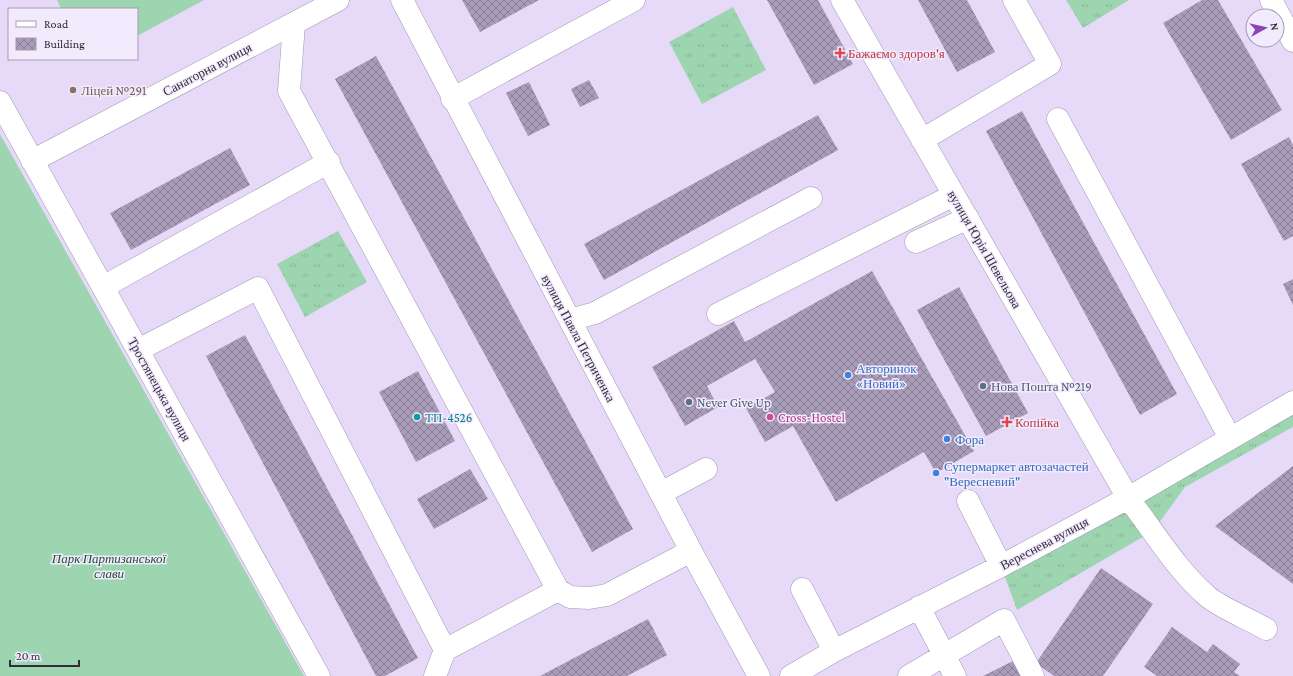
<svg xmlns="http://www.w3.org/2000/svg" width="1293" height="676" font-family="'Crimson Pro',serif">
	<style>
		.grass { fill: url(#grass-tufts) }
		.garden { fill: #9dd5b1 }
		.building { fill: url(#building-cross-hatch) }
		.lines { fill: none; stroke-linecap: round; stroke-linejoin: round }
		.minor-casing { stroke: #a296b3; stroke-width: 23 }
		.minor { stroke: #fff; stroke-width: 22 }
		.health-dot { fill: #e0444e; stroke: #f2eafd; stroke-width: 1.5 }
		.education-dot { fill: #8d6e63; stroke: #f2eafd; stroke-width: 1.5 }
		.shop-dot { fill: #3f7fe0; stroke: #f2eafd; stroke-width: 1.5 }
		.service-dot { fill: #5c6f8a; stroke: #f2eafd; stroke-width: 1.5 }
		.culture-dot { fill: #0f9aa8; stroke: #f2eafd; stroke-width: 1.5 }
		.hotel-dot { fill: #d1479c; stroke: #f2eafd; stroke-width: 1.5 }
		.labels { text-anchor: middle; stroke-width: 3; stroke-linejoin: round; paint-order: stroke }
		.health-label { font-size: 13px; fill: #be3a42; stroke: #f2eafd; text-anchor: start }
		.street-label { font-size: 13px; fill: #322d38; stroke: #f2eafd }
		.education-label { font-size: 13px; fill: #785e54; stroke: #f2eafd; text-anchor: start }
		.shop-label { font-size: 13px; fill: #366cbe; stroke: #f2eafd; text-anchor: start }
		.service-label { font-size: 13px; fill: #4e5e75; stroke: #f2eafd; text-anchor: start }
		.culture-label { font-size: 13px; fill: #0d838f; stroke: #f2eafd; text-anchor: start }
		.hotel-label { font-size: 13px; fill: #b23c85; stroke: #f2eafd; text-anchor: start }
		.park-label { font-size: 13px; font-style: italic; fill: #1b4e32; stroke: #f2eafd }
	</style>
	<defs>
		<pattern id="grass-tufts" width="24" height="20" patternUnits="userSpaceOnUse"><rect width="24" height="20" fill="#9dd5b1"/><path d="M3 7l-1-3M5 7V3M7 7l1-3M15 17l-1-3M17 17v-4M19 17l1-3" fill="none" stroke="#88b799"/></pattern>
		<pattern id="building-cross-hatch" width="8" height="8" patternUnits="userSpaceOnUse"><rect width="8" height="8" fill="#a89cb8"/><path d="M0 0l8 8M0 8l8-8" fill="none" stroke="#898097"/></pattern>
	</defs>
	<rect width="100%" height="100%" fill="#e7daf9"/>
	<path class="grass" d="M1066,0h63l-46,28z
		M733,7l33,63 -64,34 -33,-62z
		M338,231l29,51 -62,35 -28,-53z
		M1293,402v25l-108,60 -32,44 -136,79 -16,-44z"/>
	<path class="garden" d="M57,0h147l-67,36v-27h-76z
		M0,134l304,542h-304z"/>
	<path class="building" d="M462,0h77l-59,32z
		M767,0h51l35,64 -39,21z
		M918,0h49l28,52 -38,20z
		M1202,0h16l64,110 -51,30 -68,-117z
		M376,56l257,473 -41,23 -257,-473z
		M589,80l10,18 -19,9 -9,-18z
		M529,82l21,43 -22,11 -22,-43z
		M1022,111l155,283 -37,21 -154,-284z
		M818,115l20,35 -234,130 -20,-36z
		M1289,137l4,8v91l-9,5 -43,-77z
		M230,148l20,37 -119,65 -21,-37z
		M872,271l102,180 -38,22 -12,-21 -88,50 -43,-76 -28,16 -19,-34 29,-16 -20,-33 -48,27 11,21 -33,19 -33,-59 82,-46 11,21z
		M1293,279v26l-10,-21z
		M959,287l69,126 -42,23 -69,-126z
		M245,335l173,323 -33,18h-9l-170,-320z
		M418,371l37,70 -39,21 -37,-70z
		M1293,466v118l-78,-58z
		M470,469l18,30 -54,30 -17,-30z
		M1101,568l52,36 -50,72h-49l-18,-13z
		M648,619l19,36 -40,21h-87z
		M1172,627l35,25 6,-8 27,20 -6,8 6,4h-83l-13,-9z
		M1015,660l8,16h-40z"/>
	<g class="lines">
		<g class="minor-casing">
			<path id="minor" d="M402,0l289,551 68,125
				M842,0l286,498c26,33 47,70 79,98 12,11 44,24 59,33
				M1271,0l22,41
				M294,24l-5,67 269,499 12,7 19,1 18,-3 84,-44
				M452,99l182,-99
				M0,102l319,574
				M1058,119l172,319
				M922,140l128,-76 -36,-64
				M32,161l306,-161
				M916,242l52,-24
				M103,287l226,-125
				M718,314l236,-119
				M570,320l25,-7 216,-115
				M138,350l120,-62 187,362
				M661,493l45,-24
				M968,501l33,65
				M802,589l32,62
				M919,607l36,69
				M435,676l10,-26 113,-60
				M791,676l43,-25 167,-85 127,-68 165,-96
				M909,676l95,-56 29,56"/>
		</g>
		<use href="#minor" class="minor"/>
	</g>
	<g class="health-dot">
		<path d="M838 47h4v4h4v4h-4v4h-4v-4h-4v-4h4z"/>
		<path d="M1005 416h4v4h4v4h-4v4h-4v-4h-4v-4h4z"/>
	</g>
	<circle class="education-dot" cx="73" cy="90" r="4"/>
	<g class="shop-dot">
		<circle cx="848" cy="375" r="4"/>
		<circle cx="947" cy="439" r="4"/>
		<circle cx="936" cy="473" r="4"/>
	</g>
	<g class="service-dot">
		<circle cx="983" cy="386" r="4"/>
		<circle cx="689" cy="402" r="4"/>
	</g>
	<circle class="culture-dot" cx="417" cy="417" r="4"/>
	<circle class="hotel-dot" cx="770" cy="417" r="4"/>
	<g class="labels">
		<g class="health-label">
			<text x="848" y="58">Бажаємо здоров'я</text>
			<text x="1015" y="427">Копійка</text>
		</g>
		<g class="street-label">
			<text transform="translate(207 69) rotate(-28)" y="5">Санаторна вулиця</text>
			<text transform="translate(985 249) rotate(60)" y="5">вулиця Юрія Шевельова</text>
			<text transform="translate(579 338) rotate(62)" y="5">вулиця Павла Петриченка</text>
			<text transform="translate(160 389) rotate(61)" y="5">Тростянецька вулиця</text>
			<text transform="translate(1044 543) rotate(-28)" y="5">Вереснева вулиця</text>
		</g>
		<g class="education-label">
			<text x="81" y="95">Ліцей №291</text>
		</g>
		<g class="shop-label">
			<text x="856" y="373">Авторинок<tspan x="856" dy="15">«Новий»</tspan></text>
			<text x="955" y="444">Фора</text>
			<text x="944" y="471">Супермаркет автозачастей<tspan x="944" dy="15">"Вересневий"</tspan></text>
		</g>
		<g class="service-label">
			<text x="991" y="391">Нова Пошта №219</text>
			<text x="697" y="407">Never Give Up</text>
		</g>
		<g class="culture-label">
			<text x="425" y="422">ТП-4526</text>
		</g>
		<g class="hotel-label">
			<text x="778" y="422">Cross-Hostel</text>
		</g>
		<g class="park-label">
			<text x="109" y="563">Парк Партизанської<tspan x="109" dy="15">слави</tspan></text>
		</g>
	</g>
	<rect x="8" y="8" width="130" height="52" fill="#f2eafd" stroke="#a59eae"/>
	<rect x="16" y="21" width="20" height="6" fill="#ffffff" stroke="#a59eae"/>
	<text x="44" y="28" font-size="12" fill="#322d38">Road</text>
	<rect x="16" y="38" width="20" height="12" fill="url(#building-cross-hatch)" stroke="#a59eae"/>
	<text x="44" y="48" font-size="12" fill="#322d38">Building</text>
	<g transform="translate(1265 28) rotate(82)"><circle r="19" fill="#f2eafd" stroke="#a59eae"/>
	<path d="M0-3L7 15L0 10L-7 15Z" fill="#8b45b9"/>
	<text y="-6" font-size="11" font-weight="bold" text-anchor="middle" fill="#322d38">N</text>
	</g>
	<path d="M10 660v6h69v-6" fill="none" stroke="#322d38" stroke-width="2"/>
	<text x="16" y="660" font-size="12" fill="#322d38" stroke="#f2eafd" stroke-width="3" paint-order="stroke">20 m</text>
</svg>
